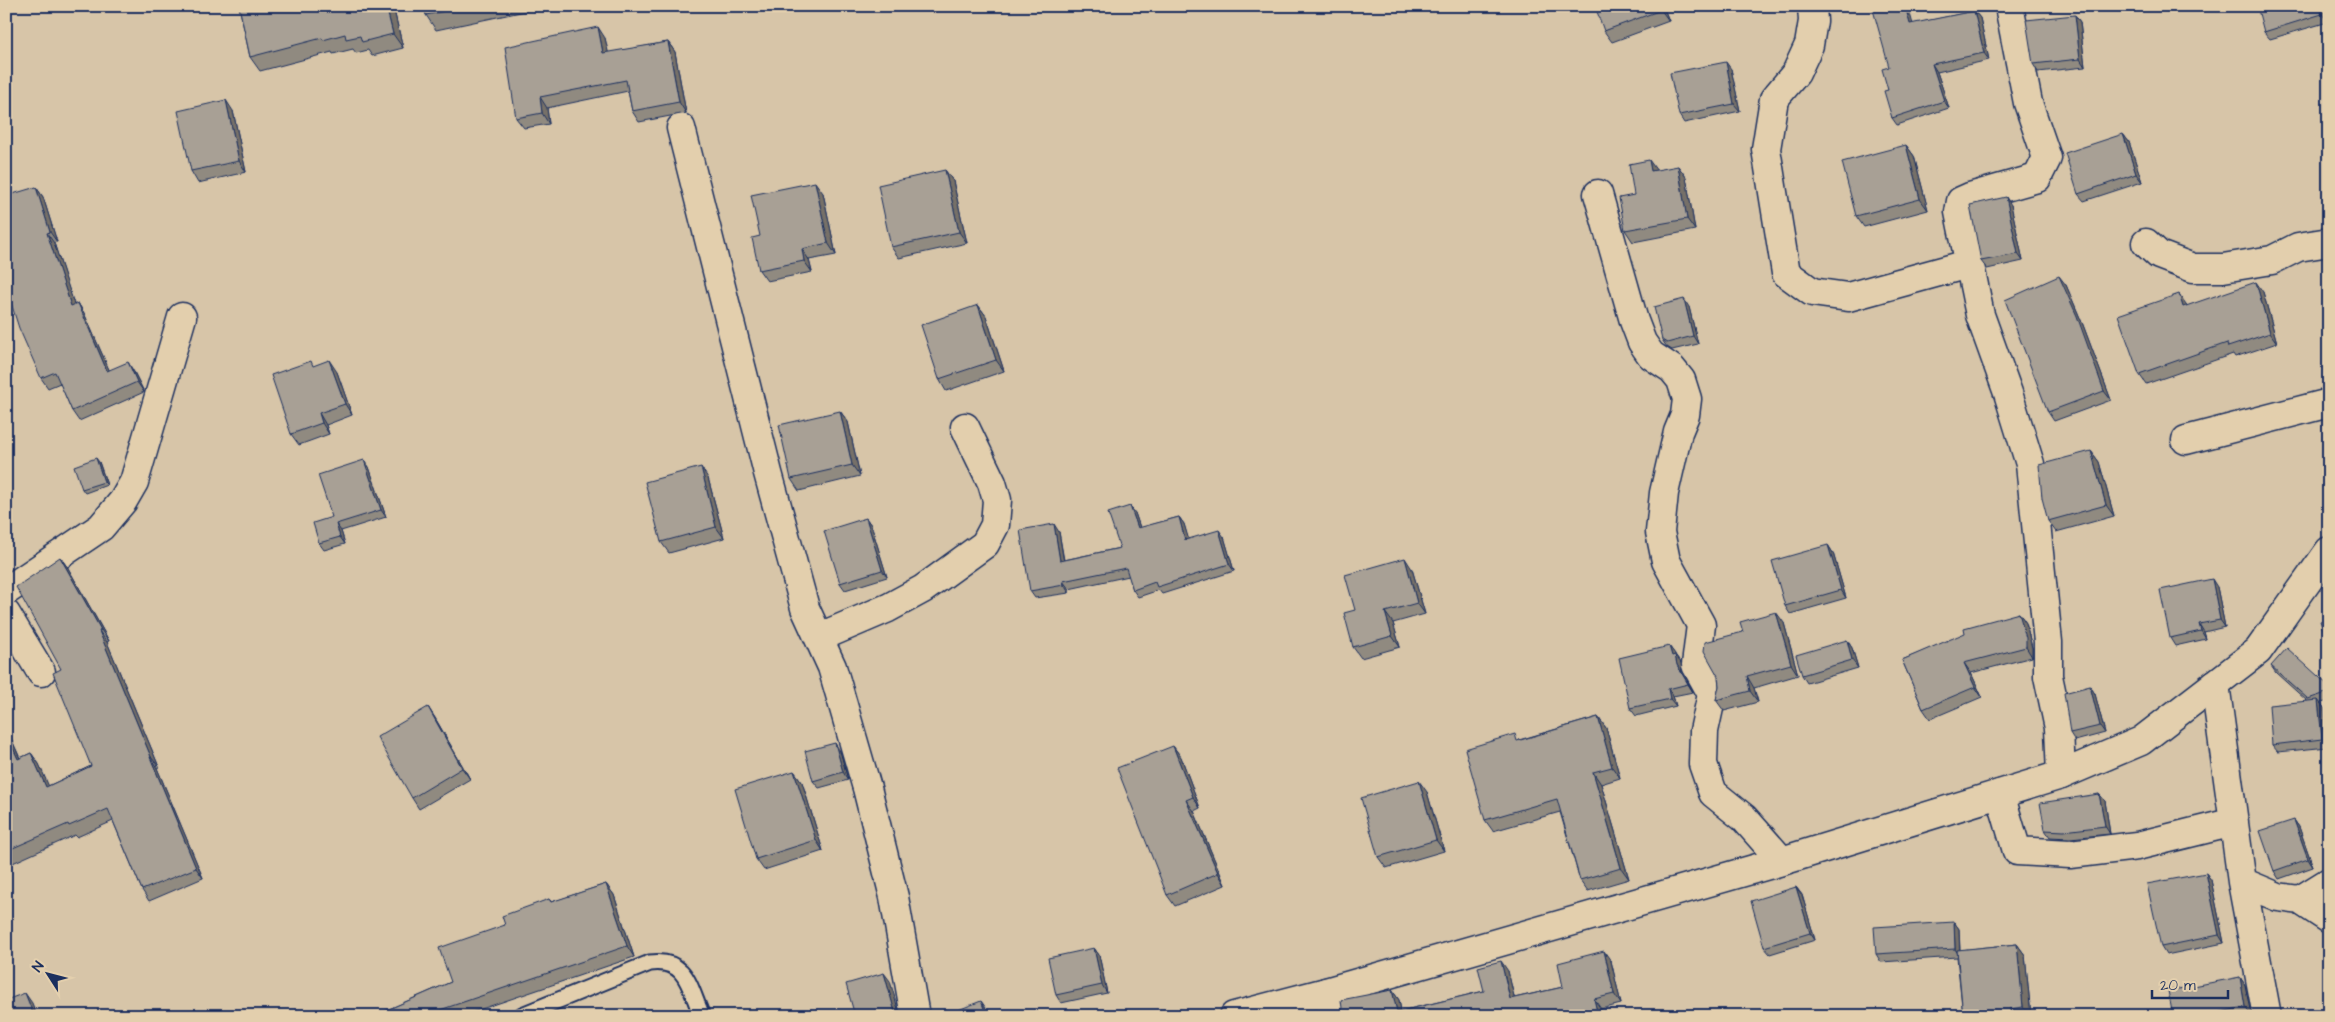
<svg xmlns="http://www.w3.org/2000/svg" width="2335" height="1022" font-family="'Architects Daughter',sans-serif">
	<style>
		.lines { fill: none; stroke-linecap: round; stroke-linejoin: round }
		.service-casing { stroke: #1b2f5e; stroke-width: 19 }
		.minor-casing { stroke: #1b2f5e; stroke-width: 31 }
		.tertiary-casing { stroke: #1b2f5e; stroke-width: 31 }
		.service { stroke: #e3cfad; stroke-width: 15 }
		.minor { stroke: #e3cfad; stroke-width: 28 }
		.tertiary { stroke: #e3cfad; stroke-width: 28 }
		.wall { fill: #908a80; stroke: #1b2f5e }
		.shaded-wall { fill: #767068; stroke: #1b2f5e }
		.building { fill: #a8a095; stroke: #1b2f5e }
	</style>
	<rect width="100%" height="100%" fill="#d7c5a8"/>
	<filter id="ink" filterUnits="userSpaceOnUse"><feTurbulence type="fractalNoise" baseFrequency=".02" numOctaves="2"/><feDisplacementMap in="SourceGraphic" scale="10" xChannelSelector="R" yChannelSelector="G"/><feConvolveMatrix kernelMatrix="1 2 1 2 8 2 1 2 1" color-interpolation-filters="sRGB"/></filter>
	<g filter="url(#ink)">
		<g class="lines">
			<g class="service-casing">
				<path id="service" d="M522,1015l128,-52c37,-5 39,24 52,53"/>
			</g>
			<g class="minor-casing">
				<path id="minor" d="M1812,6l1,15 -4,24 -13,28 -22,26 -8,50 20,124 26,19 36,5 120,-33
					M2009,6l19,97 19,55 -10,20 -67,19 -9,4 -2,11 21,103 28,78 22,71 18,178v34l11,52 2,47
					M681,128l87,345 37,135 27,59 35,121 27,109 21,119
					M1598,194l36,127 8,21 9,13 21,14 9,11 6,19 -2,16 -7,17 -14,61 -4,39 6,29 35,64 -5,40 16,29 -8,37 -1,33 10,29 31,25 38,43
					M2146,243l13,12 34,13h30l49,-8 26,-13 31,-5
					M2186,440l143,-37
					M6,591l95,-64 22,-26 11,-19 48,-165
					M6,614l35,58
					M820,637l68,-29 35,-19 62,-45 10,-19 2,-25 -5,-17 -27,-56
					M2215,684l27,198 25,134
					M2000,794l17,57 53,3 67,-8 97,-24
					M2242,882l36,15 22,3 29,19
					M2300,900l29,-18
					M1326,992l7,24"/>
			</g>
			<g class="tertiary-casing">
				<path id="tertiary" d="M1234,1016l92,-24 456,-131 279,-86 80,-34 117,-90 71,-100"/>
			</g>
			<use href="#service" class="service"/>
			<use href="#minor" class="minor"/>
			<use href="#tertiary" class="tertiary"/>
		</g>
		<path class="wall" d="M239,6h154l10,42 -31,8 -4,-6 -12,3 -3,-4 -20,5 -1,-2 -72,19 -10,-14z
			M424,6h125l-113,24 -10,-15z
			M1663,6l6,15 -57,21 -8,-11z
			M2323,6l5,16 -58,17 -6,-7z
			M1974,11l6,7 9,42 -52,12 12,36 -52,17 -5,-7 -4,-28 1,-23 24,-43z
			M2075,15l5,7 5,45 -47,5 -5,-8z
			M605,38l3,15 60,-11 7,10 11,61 -47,9 -7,-11 -4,-20 -81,17 2,16 -25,4 -8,-10z
			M1731,69l9,42 -56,12 -5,-8z
			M233,111l13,61 -48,11 -7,-12z
			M2123,134l6,8 13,40 -58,19 -6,-7z
			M1906,145l8,11 14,54 -64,17 -8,-11z
			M1678,166l8,11 9,53 -62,12 -8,-12 9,-35z
			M945,170l8,11 14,62 -68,15 -8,-11z
			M36,187l7,10 14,45 -3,1 20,62 4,-2 6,10 25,57 25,2 10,20 -65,29 -7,-10 -12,-28 -12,5 -7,-10z
			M823,193l13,62 -27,5 3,12 -45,9 -8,-11 1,-34z
			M2011,205l12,56 -36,8 -6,-8z
			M2066,285l17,40 28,75 -57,21 -6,-9z
			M2263,292l14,51 -42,14 -2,-3 -87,30 -7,-10 47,-70v2z
			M978,305l8,11 18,55 -58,20 -7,-12z
			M1689,307l9,37 -26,6 -5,-3 -5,-7z
			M315,366l22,6 15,43 -26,10 3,9 -30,11 -8,-11z
			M840,411l8,11 12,54 -61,15 -8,-12z
			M2091,451l8,11 15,54 -58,16 -8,-11z
			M364,460l5,7 17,50 -45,14 4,13 -21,6 -5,-7 13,-26z
			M99,462l8,23 -22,8 -3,-4z
			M708,478l16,60 -55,15 -8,-11z
			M1135,513l5,15 39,-11 5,7 4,15 36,-2 10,34 -72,23 -3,-4 -21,7 -5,-7 -4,-14 -60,13v4l-34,5 -5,-7 29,-59 5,28 56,-12z
			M866,518l5,7 16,52 -42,13 -5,-7z
			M1828,545l5,8 13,45 -56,16 -5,-8z
			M60,557l8,11 41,73 -2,1 52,125 -2,1 46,110 -54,23 -7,-11 -29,-69 -36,16 -2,-2 -69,31v-139l14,31 11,-5 8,11 9,22 43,-20 -30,-97z
			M1412,569l13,45 -32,9 7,24 -39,11 -8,-11 2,-37z
			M2217,587l8,40 -21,5 2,7 -31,7 -5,-8z
			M2019,613l7,10 6,25v9l-61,16 11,24 -52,22 -7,-10 -21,-49z
			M1784,623l14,52 -44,13 4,14 -34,9 -8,-11 3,-14 -1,-10z
			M1847,640l5,8 6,20 -51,15 -5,-8z
			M1669,646l12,17 1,10 11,19 -20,4 3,10 -40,10 -6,-8z
			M2271,666l58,20v15l-8,2 3,5 4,39 -50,5 -6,-7 35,-44 -31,-28z
			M2090,686l5,8 10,39 -30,8 -5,-8z
			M428,707l7,11 35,61 -51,30 -7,-11z
			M1598,717l8,11 14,50 -19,6 28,95 -41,12 -8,-11 -20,-68 -67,19 -8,-11 34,-80z
			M1173,746l8,11 19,51 -6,3 31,74 -50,21 -8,-11z
			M840,751l8,29 -29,8 -6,-7z
			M794,771l8,11 21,69 -59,19 -8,-11z
			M1427,792l17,59 -58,17 -8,-11z
			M2099,794l6,7 5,33 -40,4 -20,-1 -5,-7z
			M2294,820l5,7 14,40 -34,12 -5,-8z
			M2206,873l5,7 13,63 -58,12 -5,-8z
			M606,884l8,11 20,62 -173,59h-88l78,-34 54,-57 44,-26 3,3z
			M1796,887l6,8 13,45 -45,14 -6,-7z
			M1954,922l5,7 1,21 57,-6 8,11 6,61h-68l-6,-59 -76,5 -5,-8z
			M1094,948l5,7 8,38 -46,10 -5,-8z
			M1611,961l10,43 -20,5 -258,7 49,-26 7,10 2,11 83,-20 24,-20 6,27 49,-11z
			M2240,977l5,8 6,30 -5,1h-73z"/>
		<path class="shaded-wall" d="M386,6h7l10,42 -10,-14z
			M1660,6h3l6,15 -8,-11z
			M1905,6h3l7,26 -5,-8z
			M2320,6h3l5,16 -6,-8z
			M1974,11l6,7 9,42 -5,-7z
			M2075,15l5,7 5,45 -5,-8z
			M598,27l7,11 6,26 -8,-11z
			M668,42l7,10 11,61 -7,-11z
			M1726,62l5,7 9,42 -6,-7z
			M1932,64l5,8 12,36 -5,-7z
			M540,97l7,11 2,16 -7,-11z
			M226,100l7,11 13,61 -7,-11z
			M2123,134l6,8 13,40 -6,-8z
			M1906,145l8,11 14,54 -8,-11z
			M1649,160l8,11h-6z
			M1678,166l8,11 9,53 -8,-11z
			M945,170l8,11 14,62 -8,-11z
			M815,182l8,11 13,62 -8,-12z
			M36,187l7,10 14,45 -7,-10z
			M2006,197l5,8 12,56 -5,-7z
			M47,233l7,10 24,73 -7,-10z
			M802,249l7,11 3,12 -8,-11z
			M2059,276l7,9 17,40 28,75 -7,-9z
			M2256,282l7,10 14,51 -7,-10z
			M2179,294l7,10 4,13 -7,-10z
			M1684,299l5,8 9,37 -5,-8z
			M78,303l6,10 30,68 -7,-10z
			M978,305l8,11 18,55 -8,-11z
			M329,360l8,12 15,43 -7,-11z
			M128,362l6,10 10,20 -7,-10z
			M840,411l8,11 12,54 -8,-11z
			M319,413l7,12 3,9 -7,-11z
			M2091,451l8,11 15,54 -8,-11z
			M96,458l3,4 8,23 -3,-3z
			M364,460l5,7 17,50 -5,-7z
			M701,467l7,11 16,60 -8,-11z
			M1130,506l5,7 8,23 -5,-8z
			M1179,517l5,7 7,23 -6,-7z
			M866,518l5,7 16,52 -5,-7z
			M336,524l5,7 4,13 -5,-7z
			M1054,524l5,8 6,37 -5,-8z
			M1219,530l5,7 10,34 -5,-7z
			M1828,545l5,8 13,45 -5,-8z
			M60,557l8,11 41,73 -8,-11z
			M1405,558l7,11 13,45 -8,-11z
			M2212,579l5,8 8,40 -5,-7z
			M1063,581l6,8v4l-5,-8z
			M1385,612l8,11 7,24 -8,-11z
			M1776,612l8,11 14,52 -7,-11z
			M2019,613l7,10 6,25v9l-6,-10z
			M2199,624l5,8 2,7 -5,-8z
			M99,631l8,11 52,125 -8,-10z
			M1847,640l5,8 6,20 -6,-8z
			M1669,646l6,8 1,8 -1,-7 6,8 1,10 11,19 -5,-8 -16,-28z
			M1964,663l7,10 11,24 -7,-10z
			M1747,676l7,12 4,14 -8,-11z
			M2090,686l5,8 10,39 -5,-7z
			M1668,689l5,7 3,10 -6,-7z
			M2318,700l6,8 4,39 -6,-8z
			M428,707l7,11 35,61 -8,-11z
			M1598,717l8,11 14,50 -8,-11z
			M6,727l19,43 -7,-11 -12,-26z
			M835,743l5,8 8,29 -5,-8z
			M1173,746l8,11 19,51 -7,-11z
			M31,753l8,11 15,34 -8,-11z
			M150,757l7,11 46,110 -7,-10z
			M794,771l8,11 21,69 -7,-11z
			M1593,772l8,12 28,95 -8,-11z
			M1419,781l8,11 17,59 -8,-11z
			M2099,794l6,7 5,33 -5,-8z
			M1186,800l8,11 31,74 -7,-12z
			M2294,820l5,7 14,40 -5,-8z
			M2206,873l5,7 13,63 -5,-8z
			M606,884l8,11 20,62 -7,-11z
			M1796,887l6,8 13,45 -5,-7z
			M1954,922l5,7 1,28 -5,-8z
			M2017,944l8,11 6,61h-2l-6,-9z
			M1094,948l5,7 8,38 -5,-8z
			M1604,951l7,10 10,43 -7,-10z
			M1501,961l7,10 9,38 -7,-10z
			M884,973l6,8 10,35h-4z
			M2240,977l5,8 6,30 -6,-8z
			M1392,990l7,10 3,16 -5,-4z
			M25,993l7,10 5,13h-3z
			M1594,999l7,10 2,7h-5z
			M981,1001l5,7 3,8h-2z
			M2010,1009l5,7h-4z"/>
		<path class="building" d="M239,6h147l7,28 -31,8 -2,-6 -14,3 -1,-5 -22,6 -1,-2 -72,19z
			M424,6h46l-44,9z
			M1595,6h65l1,4 -57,21z
			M1872,6h33l5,18 64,-13 10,42 -52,11 12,37 -52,17 -8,-27 4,-1 -6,-21 7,-2z
			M2257,6h63l2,8 -58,18z
			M2075,15l5,44 -47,5 -7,-44z
			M598,27l5,26 65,-11 11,60 -47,9 -6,-31 -86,17 2,16 -26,5 -11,-71z
			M1726,62l8,42 -55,11 -9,-42z
			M226,100l13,61 -48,10 -13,-60z
			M2123,134l13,40 -58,20 -13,-41z
			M1906,145l14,54 -64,17 -14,-54z
			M1649,160l2,11 27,-5 9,53 -62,11 -6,-32 15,-3 -5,-31z
			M945,170l14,62 -68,15 -13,-62z
			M815,182l13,61 -26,6 2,12 -45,9 -7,-32 8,-2 -9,-41z
			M36,187l14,45 -3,1 24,73 7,-3 29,68 21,-9 9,20 -65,29 -17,-39 -14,6 -22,-50 -13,-41v-91z
			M2006,197l12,57 -37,7 -11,-56z
			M2059,276l18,40 27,75 -56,21 -43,-112z
			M2256,282l14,51 -42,14 -1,-4 -88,31 -21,-59 61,-21 4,13z
			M1684,299l9,37 -26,7 -5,-3 -8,-33z
			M978,305l18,55 -57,19 -18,-54z
			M329,360l16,44 -26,9 3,10 -31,11 -20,-59 40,-14 2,5z
			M840,411l12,54 -61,14 -12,-54z
			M2091,451l15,54 -58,16 -6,-23 -3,-33z
			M96,458l8,24 -22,7 -8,-23z
			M364,460l17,50 -45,14 4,13 -21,6 -6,-20 19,-6 -14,-42z
			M701,467l15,60 -55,15 -16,-60z
			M1130,506l8,22 41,-11 6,23 34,-10 10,34 -72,23 -2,-5 -22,8 -7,-22 -63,13 1,4 -34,6 -10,-61 34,-6 6,37 60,-13 -12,-35z
			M866,518l16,52 -42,13 -16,-52z
			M1828,545l13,45 -56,16 -13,-45z
			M60,557l41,73 -2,1 52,126h-1l46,111 -54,22 -34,-81 -39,17 -1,-2 -62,27v-118l12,26 13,-6 15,34 45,-21 -38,-93 8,-4 -45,-82z
			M1405,558l12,45 -32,9 7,24 -39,11 -9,-34 11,-3 -10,-35z
			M2212,579l8,41 -21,4 2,7 -31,7 -10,-48z
			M1776,612l15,52 -44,12 3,15 -34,9 3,-14 -1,-10 -14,-25 1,-9 38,-10 -3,-10z
			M2019,613l7,25v9l-62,16 11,24 -52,22 -21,-49 63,-27 -1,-5z
			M2329,619v28l-9,-26z
			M1847,640l5,20 -50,15 -6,-20z
			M1669,646l3,10 3,-1 2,10 11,19 -20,5 2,10 -40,9 -11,-50z
			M2287,648l42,38v6l-21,7 -37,-33z
			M2090,686l10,40 -30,7 -6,-40z
			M2318,700l4,39 -50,6 -3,-40z
			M428,707l34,61 -50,30 -35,-61z
			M1598,717l14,50 -19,5 28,96 -41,12 -23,-81 -72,21 -20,-71 50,-15 2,7z
			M835,743l8,29 -30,9 -8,-30z
			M1173,746l20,51 -7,3 32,73 -51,22 -50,-127z
			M794,771l22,69 -60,19 -21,-70z
			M1419,781l17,59 -58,17 -17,-59z
			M2099,794l6,32 -41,5 -19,-1 -5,-27z
			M2294,820l14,39 -34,12 -14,-40z
			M2206,873l13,62 -58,12 -14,-63z
			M606,884l21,62 -187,64 3,6h-70l78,-34 -12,-34 66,-23 -3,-9 47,-17 2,3z
			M1796,887l14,46 -46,14 -13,-46z
			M1954,922l1,27 -79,5 -2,-27z
			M2017,944l6,63 -13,2 1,7h-48l-6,-66z
			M1094,948l8,37 -46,10 -8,-37z
			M1604,951l10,43 -20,5 4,17h-255l-2,-16 51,-10 5,22 87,-21 -6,-24 23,-6 9,38 53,-12 -5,-24z
			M884,973l12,43h-41l-9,-32z
			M2240,977l5,30 -44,9h-28l-5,-25z
			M25,993l9,23h-28v-16z
			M981,1001l6,15h-44z"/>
	</g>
	<rect width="2335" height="1022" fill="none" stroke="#e3cfad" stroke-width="25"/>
	<rect x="12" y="12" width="2310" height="997" fill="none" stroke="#1b2f5e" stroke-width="2" filter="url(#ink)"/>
	<g transform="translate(48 974) rotate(306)" stroke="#e3cfad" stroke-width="4" paint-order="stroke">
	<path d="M0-4L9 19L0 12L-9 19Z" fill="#1b2f5e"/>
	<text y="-8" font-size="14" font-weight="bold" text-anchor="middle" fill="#1b2f5e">N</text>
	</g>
	<path d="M2152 990v8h76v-8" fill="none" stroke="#1b2f5e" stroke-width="2.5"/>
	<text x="2160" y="990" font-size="15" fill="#1b2f5e" stroke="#e3cfad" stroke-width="4" paint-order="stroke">20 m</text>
</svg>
